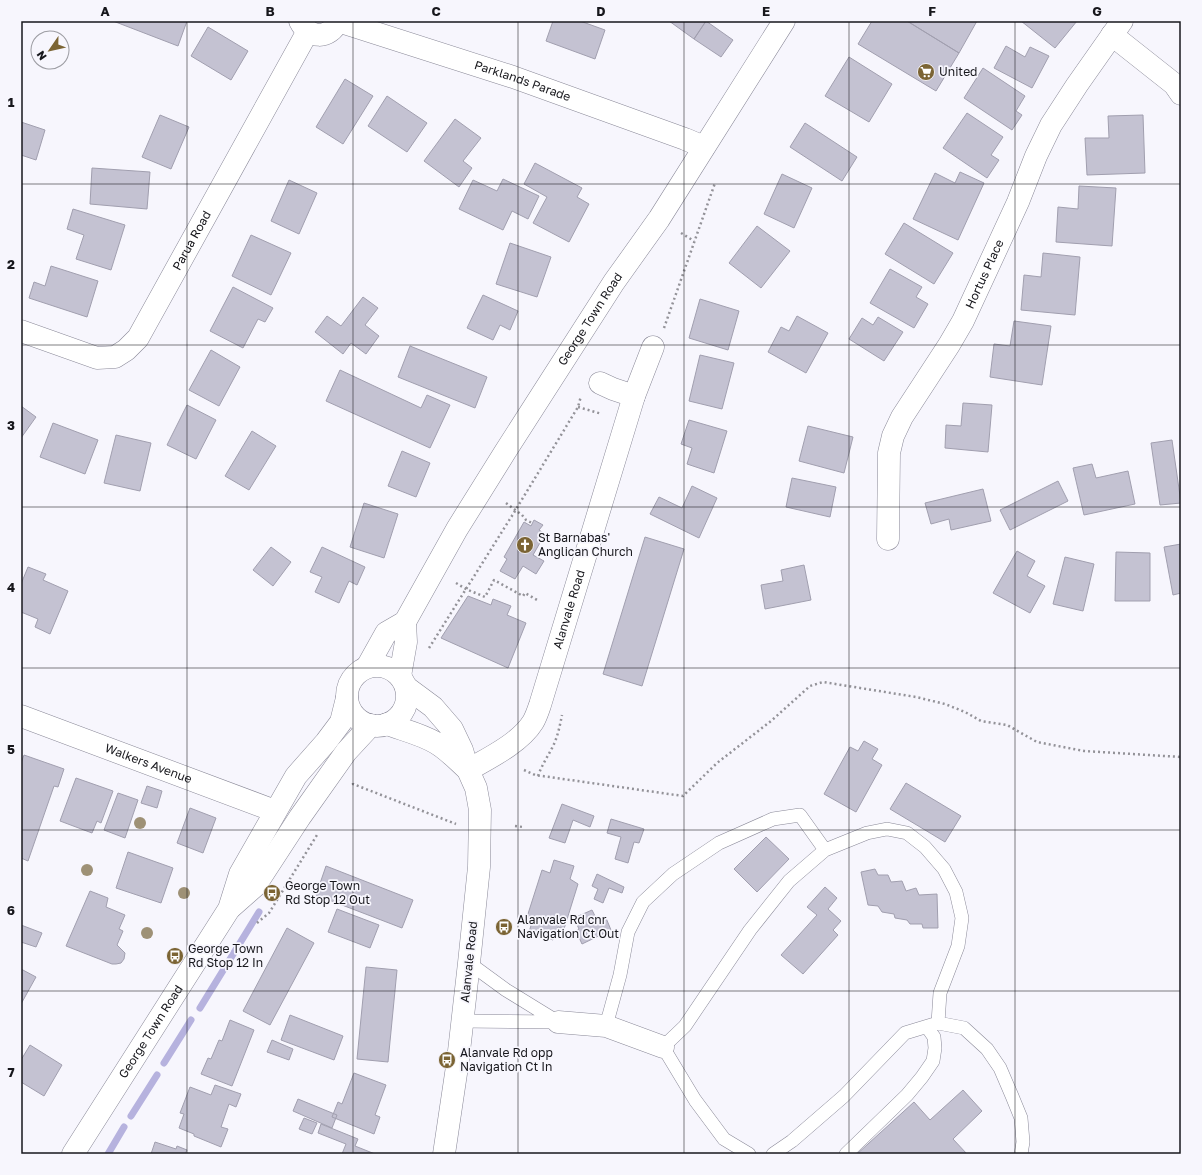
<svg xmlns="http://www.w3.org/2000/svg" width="1202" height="1175" font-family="'Golos Text',sans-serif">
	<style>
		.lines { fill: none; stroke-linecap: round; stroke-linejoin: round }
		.stream { stroke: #b6b2de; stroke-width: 7 }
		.building { fill: #c4c2d2; stroke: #a19faf }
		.service-casing { stroke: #8a8998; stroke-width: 14 }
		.minor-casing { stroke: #8a8998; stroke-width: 23 }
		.tertiary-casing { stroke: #8a8998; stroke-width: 23 }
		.secondary-casing { stroke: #8a8998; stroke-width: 23 }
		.path { stroke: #939298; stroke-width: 2.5; stroke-dasharray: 2 3; stroke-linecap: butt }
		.service { stroke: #fff; stroke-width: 13 }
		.minor { stroke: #fff; stroke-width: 22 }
		.tertiary { stroke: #fff; stroke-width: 22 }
		.secondary { stroke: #fff; stroke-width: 22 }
		.tree { fill: #9e9176 }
		.grid { fill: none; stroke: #17171c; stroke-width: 1; stroke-opacity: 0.55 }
		.labels { text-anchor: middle; stroke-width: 3.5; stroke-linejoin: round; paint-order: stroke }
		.poi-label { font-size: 12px; fill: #17171c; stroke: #f7f6fd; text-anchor: start }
		.street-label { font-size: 12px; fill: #17171c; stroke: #f7f6fd }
		.neatline { fill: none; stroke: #17171c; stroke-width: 1.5 }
		.grid-label { font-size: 13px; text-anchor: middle; font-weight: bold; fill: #17171c }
	</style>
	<rect width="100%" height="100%" fill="#f7f6fd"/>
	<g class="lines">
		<path class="stream" d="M200,1008l59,-96
			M164,1063l27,-43
			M131,1116l26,-41
			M108,1154l16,-27"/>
	</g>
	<path class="building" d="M113,21h74l-9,25z
		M553,21h27l25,9 -10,29 -49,-18z
		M669,21h37l-12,18z
		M706,21l27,19 -12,17 -27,-18z
		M872,21h35l52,32 -23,38 -78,-47z
		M907,21h70l-18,32z
		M1021,21h56l-22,27z
		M208,27l40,24 -17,29 -40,-24z
		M1006,46l19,11 5,-10 19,9 -17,32 -38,-20z
		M849,57l43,27 -23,38 -44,-26z
		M983,68l42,28 -9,15 6,4 -10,15 -48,-32z
		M345,79l28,17 -30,48 -27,-17z
		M387,96l40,27 -20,29 -39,-26z
		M967,113l36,24 -12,18 8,5 -12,18 -44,-30z
		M160,115l29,12 -18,42 -29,-12z
		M1143,115l2,58 -58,2 -2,-37h24l-1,-22z
		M455,119l26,19 -18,23 9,7 -13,19 -35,-26z
		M21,122l24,8 -9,30 -15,-5z
		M805,123l52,34 -15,24 -52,-34z
		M535,163l47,25 -5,9 12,7 -20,38 -36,-19 14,-26 -23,-13z
		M92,168l58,4 -3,37 -57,-5z
		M960,172l24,11 -26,57 -45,-21 22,-46 20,10z
		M782,174l30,14 -18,40 -30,-14z
		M503,179l36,17 -11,23 -16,-8 -9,19 -44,-21 14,-29 24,11z
		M289,180l28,13 -18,41 -28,-13z
		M1079,186l37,2 -4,58 -56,-4 2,-35 20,2z
		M73,209l52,16 -14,45 -35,-11 8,-24 -17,-6z
		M904,223l49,30 -19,31 -49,-30z
		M757,226l33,25 -29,37 -32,-25z
		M251,235l40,18 -20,42 -39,-19z
		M510,243l41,14 -14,40 -41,-13z
		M1043,253l37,4 -5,58 -54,-5 3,-35 17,2z
		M51,266l47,15 -11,36 -58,-19 5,-16 11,4z
		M890,269l32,18 -6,10 12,7 -14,24 -44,-25z
		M233,287l40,21 -8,14 -7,-3 -15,29 -33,-17z
		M483,295l35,16 -8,19 -10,-5 -7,15 -26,-12z
		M363,297l15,11 -13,17 14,11 -13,18 -15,-11 -8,11 -28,-22 12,-16 14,10z
		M700,299l39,12 -11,39 -39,-12z
		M797,316l31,17 -22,40 -38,-21 13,-25 8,4z
		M878,317l25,15 -19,29 -35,-22 13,-21 11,7z
		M1014,321l37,5 -9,59 -52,-8 4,-33 16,2z
		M410,346l77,31 -12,31 -77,-31z
		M211,350l29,17 -21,39 -30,-16z
		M700,355l34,8 -12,46 -33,-8z
		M340,370l81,38 6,-13 23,10 -20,43 -104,-47z
		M963,403l29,2 -4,47 -43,-4 1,-23 15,1z
		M187,405l29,15 -20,39 -29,-14z
		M21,406l15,11 -15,21z
		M689,420l38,11 -13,42 -27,-9 5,-16 -11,-4z
		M53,423l45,17 -13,34 -45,-17z
		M808,426l45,11 -9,36 -45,-12z
		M252,431l24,15 -27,44 -24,-14z
		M116,435l35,8 -11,48 -36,-8z
		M1172,440l9,63 -21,2 -9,-62z
		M402,451l28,12 -14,34 -28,-11z
		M1092,464l4,14 32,-7 7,33 -51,11 -11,-47z
		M792,478l44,9 -6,30 -44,-10z
		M1058,481l10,20 -58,29 -10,-20z
		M692,486l25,12 -18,40 -49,-24 9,-17 23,11z
		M983,489l8,32 -40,9 -2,-11 -18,5 -6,-21z
		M364,503l34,11 -14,44 -34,-11z
		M534,520l9,5 -4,5 6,4 -12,21 11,6 -8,13 -13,-8 -8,13 -15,-8 7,-12 -3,-2 20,-35 7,4z
		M645,537l39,12 -42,137 -39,-12z
		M1181,544v49l-8,2 -9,-48z
		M271,547l20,15 -18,24 -20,-16z
		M322,547l43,20 -8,18 -8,-4 -10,22 -24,-11 7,-15 -12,-5z
		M1017,551l18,10 -8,15 18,10 -15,27 -37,-20z
		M1116,552l34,1v48h-35z
		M1065,557l29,7 -11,47 -30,-7z
		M804,565l7,35 -46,9 -4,-24 22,-4 -2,-11z
		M28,567l18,7 -3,6 25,11 -18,43 -15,-7 3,-8 -17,-7v-28z
		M468,596l23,9 2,-6 18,7 -4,9 19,8 -18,45 -67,-30z
		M864,741l14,8 -6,10 10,6 -26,47 -32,-18 26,-47 8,4z
		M24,755l40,14 -6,18 -4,-1 -26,75 -7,-3v-95z
		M76,778l37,13 -12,32 -4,-2 -5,12 -32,-12z
		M906,783l55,33 -16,26 -55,-33z
		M147,786l15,5 -5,17 -16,-5z
		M118,793l20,7 -13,38 -21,-8z
		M562,804l32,12 -4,11 -17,-7 -8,23 -16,-5z
		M190,808l26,10 -13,35 -26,-10z
		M611,819l33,10 -5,14 -5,-1 -6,21 -13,-4 6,-22 -14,-4z
		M766,837l23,22 -32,33 -23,-23z
		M128,852l45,16 -12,35 -45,-15z
		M554,860l20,6 -4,13 8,5 -14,45 -6,-2 -5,13 -24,-8 4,-13 -6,-2 15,-47 8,3z
		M326,866l87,34 -11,28 -86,-33z
		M875,869l3,6h10l3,7 11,-1 4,10 10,-3 3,7 18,-1 1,34h-15l-1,-4h-12l-3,-4 -12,-2 -1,-4 -12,-2 -4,-6 -10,-1 -7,-33z
		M597,874l27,13 -2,6 -13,-5 -6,15 -9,-4 4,-10 -6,-3z
		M825,887l12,11 -9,11 13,12 -8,9 5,5 -35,39 -22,-19 36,-40 -10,-8z
		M90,891l18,7 -2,9 19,8 -6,14 4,2 -6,14 8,8 -1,6 -3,4 -5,1h-4l-46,-18z
		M337,909l42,16 -9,23 -42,-16z
		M592,910l6,12 8,-4 5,12 -29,14 -6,-13 3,-2 -5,-11z
		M21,925l21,8 -6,14 -15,-5z
		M287,928l27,15 -44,82 -27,-14z
		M366,967l31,3 -9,92 -31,-3z
		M21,969l15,8 -15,27z
		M290,1015l53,21 -9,24 -53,-20z
		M230,1020l24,10 -22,56 -31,-12 7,-16 3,1 8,-19 3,1z
		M272,1040l21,9 -4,11 -22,-8z
		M30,1045l32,20 -18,31 -23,-14v-22z
		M354,1073l32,12 -11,30 5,2 -6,17 -42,-17 6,-15 4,2z
		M215,1085l26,9 -5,13 -7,-3 -8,23 7,2 -7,18 -27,-11v-2l-15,-6 5,-14 -4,-1 10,-26 21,8z
		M963,1090l19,21 -29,28 14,15h-110l57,-52 16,18z
		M298,1099l39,16 -5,13 -39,-17z
		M304,1118l13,5 -5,11 -13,-5z
		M321,1124l37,15 -3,7 20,8h-33l4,-10 -28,-11z
		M155,1142l21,7 1,-3 10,4 -2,4h1h-35z"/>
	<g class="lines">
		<g class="service-casing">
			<path id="service" d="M469,963l37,27 52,32
				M462,1021l96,1
				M606,1026l14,-51 8,-43 15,-30 30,-28 46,-31 54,-24 27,-4 25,35
				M749,1154l-25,-15 -29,-39 -32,-53 22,-21 65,-96 39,-49 36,-31 42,-17 20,-4 20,4 18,14 19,22 12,23 6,26 -4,28 -18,47 -2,30
				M773,1154l19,-13 52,-45 61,-63 33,-10 26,5 23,21 13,19 12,28 9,22 2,24 -2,12
				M846,1154l61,-59 15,-18 11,-16 2,-13 -1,-11 -7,-10"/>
		</g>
		<g class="minor-casing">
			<g id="minor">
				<path d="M300,21c9,18 29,19 38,0"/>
				<path id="s1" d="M338,21l175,56 172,62 19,8"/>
				<path d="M1112,35l62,49 7,10"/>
				<path id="s2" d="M21,331l76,27 18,-1 11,-7 12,-12 170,-307"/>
				<path d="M600,383l13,6 21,7"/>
				<path id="s3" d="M888,539l1,-86 4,-17 9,-19 47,-72 14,-24 55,-119 18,-46 15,-31 26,-40 45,-64"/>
				<path id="s4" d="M21,716l254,95"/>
				<path id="s5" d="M468,770c21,-12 52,-27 65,-48 3,-5 5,-11 7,-17l94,-309 19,-49"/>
				<path d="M558,1022l48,4 57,21"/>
			</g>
		</g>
		<g class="tertiary-casing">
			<path id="tertiary" d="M406,687l27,20 19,22 10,21 6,20 8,18 4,22 -1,57 -10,96 -11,97 -14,94
				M387,724c16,6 34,10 49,19 12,7 21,17 31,26"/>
		</g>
		<g class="secondary-casing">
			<g id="secondary">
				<circle cx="377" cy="696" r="30"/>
				<path id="s6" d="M367,667l19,-34 19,-11 52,-93 48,-77 109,-170 45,-63 125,-198"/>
				<path d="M400,676l6,-34 -1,-20"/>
				<path d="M230,908l25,-22 45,-69 46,-65 25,-27"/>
				<path id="s7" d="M73,1154l156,-245 11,-35 56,-98 30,-34 15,-20 6,-24"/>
			</g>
		</g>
		<path class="path" d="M681,233l13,8
			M664,328l51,-145
			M578,407l24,7
			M506,503l16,12 4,5 6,3
			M456,583l10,6 19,8 9,-17 29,16 2,-3 12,7
			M429,648l86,-137 63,-104 3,-11
			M524,770l11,5 148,21 34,-33 54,-42 39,-35 13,-4 93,15 29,7 20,8 16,9 26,4 30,17 47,9 97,6
			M538,776c4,-12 11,-21 16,-32 4,-9 6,-19 8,-29
			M353,783v1l103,40
			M515,826l8,1
			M257,923l12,-10 48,-78"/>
		<use href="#service" class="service"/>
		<use href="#minor" class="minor"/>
		<use href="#tertiary" class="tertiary"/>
		<use href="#secondary" class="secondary"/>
	</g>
	<g class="tree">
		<circle cx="140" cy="823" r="6"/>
		<circle cx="87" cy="870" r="6"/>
		<circle cx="184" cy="893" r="6"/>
		<circle cx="147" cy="933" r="6"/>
	</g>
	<path class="grid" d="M187,21v1133M353,21v1133M518,21v1133M684,21v1133M849,21v1133M1015,21v1133M21,184h1160M21,345h1160M21,507h1160M21,668h1160M21,830h1160M21,991h1160"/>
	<defs>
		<g id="supermarket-disc" transform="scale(0.9)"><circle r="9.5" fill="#7b6434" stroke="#f7f6fd"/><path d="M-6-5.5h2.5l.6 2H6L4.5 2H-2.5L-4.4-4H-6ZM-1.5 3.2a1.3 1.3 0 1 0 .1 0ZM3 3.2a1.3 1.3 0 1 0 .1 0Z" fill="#fff"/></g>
		<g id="church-disc" transform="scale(0.9)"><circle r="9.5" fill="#7b6434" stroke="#f7f6fd"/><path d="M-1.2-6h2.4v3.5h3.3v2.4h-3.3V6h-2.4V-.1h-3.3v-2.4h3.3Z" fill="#fff"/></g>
		<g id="bus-disc" transform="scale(0.9)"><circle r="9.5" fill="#7b6434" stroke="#f7f6fd"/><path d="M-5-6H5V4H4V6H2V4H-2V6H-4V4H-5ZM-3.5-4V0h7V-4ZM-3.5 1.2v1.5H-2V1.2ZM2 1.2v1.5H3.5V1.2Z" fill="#fff"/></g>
	</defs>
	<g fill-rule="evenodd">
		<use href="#supermarket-disc" x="926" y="72"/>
		<use href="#church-disc" x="525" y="545"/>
		<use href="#bus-disc" x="272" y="893"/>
		<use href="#bus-disc" x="504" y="927"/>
		<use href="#bus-disc" x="175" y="956"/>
		<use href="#bus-disc" x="447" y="1060"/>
	</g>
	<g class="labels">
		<g class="poi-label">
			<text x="939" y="76">United</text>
			<text x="538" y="542">St Barnabas'<tspan x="538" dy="14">Anglican Church</tspan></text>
			<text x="285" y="890">George Town<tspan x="285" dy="14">Rd Stop 12 Out</tspan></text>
			<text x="517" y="924">Alanvale Rd cnr<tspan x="517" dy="14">Navigation Ct Out</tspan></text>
			<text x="188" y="953">George Town<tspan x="188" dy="14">Rd Stop 12 In</tspan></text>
			<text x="460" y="1057">Alanvale Rd opp<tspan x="460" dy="14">Navigation Ct In</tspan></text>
		</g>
		<g class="street-label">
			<text dy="4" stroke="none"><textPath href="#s1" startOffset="194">Parklands Parade</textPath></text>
			<text dy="4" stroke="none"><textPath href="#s2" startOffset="240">Parua Road</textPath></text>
			<text dy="4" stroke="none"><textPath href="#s3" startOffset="290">Hortus Place</textPath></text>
			<text dy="4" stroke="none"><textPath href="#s6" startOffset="416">George Town Road</textPath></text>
			<text dy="4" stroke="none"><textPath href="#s5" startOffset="200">Alanvale Road</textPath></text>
			<text dy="4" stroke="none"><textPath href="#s4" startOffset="136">Walkers Avenue</textPath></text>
			<text transform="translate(469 962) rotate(-84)" y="4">Alanvale Road</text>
			<text dy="4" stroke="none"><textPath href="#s7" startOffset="145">George Town Road</textPath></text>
		</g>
	</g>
	<rect width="1202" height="1175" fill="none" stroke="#f7f6fd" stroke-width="44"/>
	<g transform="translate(50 50) rotate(236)"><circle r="19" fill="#f7f6fd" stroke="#9d9da3"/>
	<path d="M0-3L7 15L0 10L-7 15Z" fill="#7b6434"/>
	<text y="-6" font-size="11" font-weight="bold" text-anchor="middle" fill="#17171c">N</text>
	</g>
	<rect x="22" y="22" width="1158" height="1131" class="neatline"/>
	<g class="grid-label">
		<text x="105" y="16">A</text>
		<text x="270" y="16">B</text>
		<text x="436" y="16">C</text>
		<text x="601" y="16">D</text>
		<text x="766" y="16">E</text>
		<text x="932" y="16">F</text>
		<text x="1097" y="16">G</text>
		<text x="11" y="107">1</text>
		<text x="11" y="269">2</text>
		<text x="11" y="430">3</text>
		<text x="11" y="592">4</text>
		<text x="11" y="754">5</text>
		<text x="11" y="915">6</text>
		<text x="11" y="1077">7</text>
	</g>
</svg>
